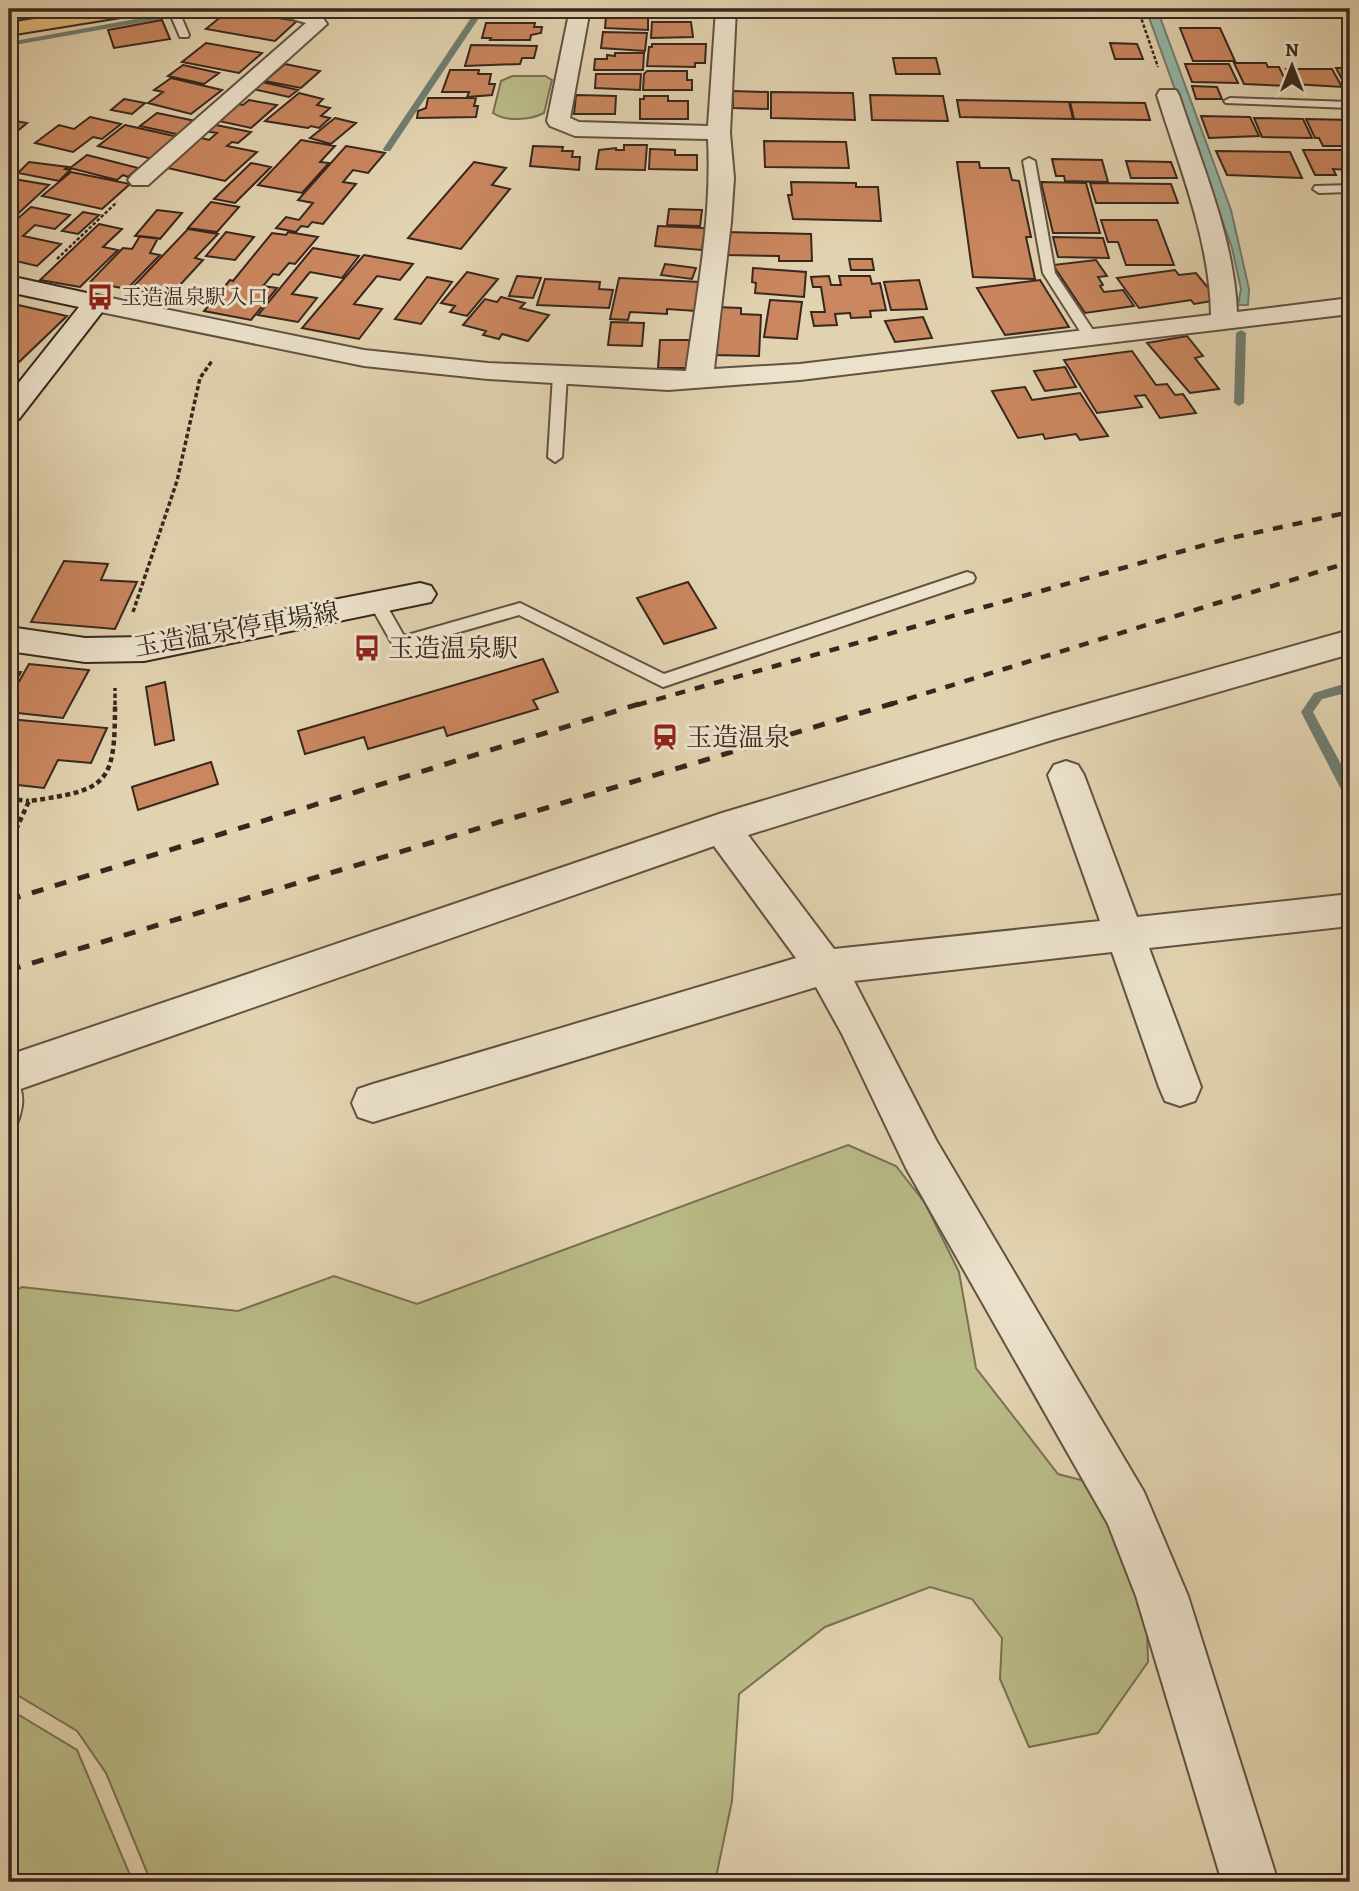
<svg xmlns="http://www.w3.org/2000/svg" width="1359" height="1891" font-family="Alegreya,'Noto Serif JP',serif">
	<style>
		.green { fill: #b9bb87; stroke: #787152; stroke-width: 2 }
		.water { fill: #95b8a8; stroke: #707e71; stroke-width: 2 }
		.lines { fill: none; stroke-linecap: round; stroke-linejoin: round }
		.stream { fill: #707e71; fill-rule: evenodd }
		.building { fill: #ca865f; stroke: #38271e; stroke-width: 2 }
		.service-casing { stroke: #625242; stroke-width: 4 }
		.minor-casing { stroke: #625242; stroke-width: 4 }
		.secondary-casing { stroke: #38271e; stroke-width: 4 }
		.primary-casing { stroke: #38271e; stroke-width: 4 }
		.path-far2 { stroke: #38271e; stroke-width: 2.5; stroke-dasharray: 3.5 2; stroke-linecap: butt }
		.path-far1 { stroke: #38271e; stroke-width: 3.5; stroke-dasharray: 4.5 2.5; stroke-linecap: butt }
		.path { stroke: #38271e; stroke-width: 4.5; stroke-dasharray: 5 3.5; stroke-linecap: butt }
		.service { fill: #ece2cc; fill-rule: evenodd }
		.minor { fill: #ece2cc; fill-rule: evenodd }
		.secondary { fill: #ece2cc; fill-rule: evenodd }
		.primary { fill: #e1ba78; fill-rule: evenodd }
		.rail-far1 { stroke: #38271e; stroke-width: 4.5; stroke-dasharray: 10 10; stroke-linecap: butt }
		.rail { stroke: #38271e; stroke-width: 5; stroke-dasharray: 12 12; stroke-linecap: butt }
		.labels { text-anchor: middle; stroke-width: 6; stroke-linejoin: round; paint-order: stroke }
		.far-poi-label { font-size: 21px; fill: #38271e; stroke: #ece2cc; text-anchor: start }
		.street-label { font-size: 26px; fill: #38271e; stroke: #ece2cc }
		.poi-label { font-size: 26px; fill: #38271e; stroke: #ece2cc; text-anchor: start }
	</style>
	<rect width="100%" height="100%" fill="#e2d3b0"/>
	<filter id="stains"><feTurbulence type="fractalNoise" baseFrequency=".00286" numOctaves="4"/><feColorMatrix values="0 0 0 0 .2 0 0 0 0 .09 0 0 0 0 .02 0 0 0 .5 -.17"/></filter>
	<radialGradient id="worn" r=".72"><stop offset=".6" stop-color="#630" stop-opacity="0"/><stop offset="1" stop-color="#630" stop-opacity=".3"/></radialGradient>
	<path class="green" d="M512,76h33l7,4 -8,33c-14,7 -38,9 -51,0l8,-32z
		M848,1145l48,21 29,37 34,69 17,96 82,106 31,8 57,116 2,64 -50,71 -69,14 -29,-68 2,-41 -30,-39 -42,-12 -105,40 -86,67 -7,107 -17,81h-564l-45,-109 -29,-42 -68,-41v-395l13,-8 216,24 96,-35 83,28z
		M9,1709l68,41 56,132h-124z"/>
	<path class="water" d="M1146,9h11l74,201 18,79 -1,16h-10l3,-16 -9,-41z"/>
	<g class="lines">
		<path class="stream" d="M194,9h18l-21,4v-4z
			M477,9h8l-95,142h-6l-1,-2z
			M158,15l4,2 -1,2 -152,27v-4z
			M1241,330l5,3 -2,70 -5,3 -5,-3 2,-70z
			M1350,682v10l-28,7 -9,13 37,69v17l-5,-1 -44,-85 13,-19z"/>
	</g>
	<path class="building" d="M347,9h13l-3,8h-13z
		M362,9h49l-3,8h-49z
		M494,9h54l-1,8h-55z
		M657,9h52l1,5h-53z
		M1174,9h85l2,2 -87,-1z
		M1263,9h86l1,4 -85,-1z
		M229,10l68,11 -22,20 -69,-12z
		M606,16h42v14l-43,-2z
		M162,20l8,19 -56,9 -6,-18z
		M652,22h39l2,15 -42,1z
		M486,23h49l-1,4h8l-1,6 -10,2 -1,5h-40l1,-2h-9z
		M1180,28h40l15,33h-42z
		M603,32l44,1 -2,18 -44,-3z
		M206,43l56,10 -23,20 -57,-11z
		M1110,43l27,1 6,15h-28z
		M652,44h54l-1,19h-10v4l-48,-1 2,-19h3z
		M471,45l66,1 -3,12h-12l-2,6 -55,2z
		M615,53h29l-1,17h-49l1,-11h12v-4l8,1z
		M893,58h43l4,16h-44z
		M1234,63h32l2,4h11l9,19 -44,-2z
		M285,64l35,7 -19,17 -36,-7z
		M1185,64h44l9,19 -46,-1z
		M183,65l36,8 -15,11 -36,-8z
		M1336,68h14v17h-5z
		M1286,69h46l10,18 -49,-3z
		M450,70h29l-1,4h13l-2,10h6l-3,11 -25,2 2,-5h-27z
		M647,71h40v9h5v10h-49l1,-16z
		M596,74h45l-1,16 -45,-2z
		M171,78l51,12 -31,24 -43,-11 15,-11 -9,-2z
		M262,82l36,8 -9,7 -36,-8z
		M1192,86l25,1 5,12h-26z
		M733,91l35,1v17l-35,-1z
		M771,92l82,1 2,27 -84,-2z
		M299,93l24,6 -6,6 13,3 -9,8 9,2 -11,10 -8,-2 -3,2 -43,-7z
		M576,95l40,1 -1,18h-41z
		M870,95l73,1 5,25 -76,-1z
		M644,96h24v5h20v18h-48v-20h4z
		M428,98h48l-2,8h4l-2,11 -59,1 1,-7 8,-3z
		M124,99l21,4 -13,11 -21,-4z
		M249,100l28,5 -26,23 -37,-8 19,-17 10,2z
		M957,100l112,2 4,17 -113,-2z
		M1070,102l75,1 5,17 -76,-1z
		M157,113l44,9 -16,14 -45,-10z
		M1201,116l49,1 9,19 -50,2z
		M90,117l31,7 -19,15 -9,-2 -20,15 -38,-9 24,-18 15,4z
		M335,118l21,5 -25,21 -21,-6z
		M1254,118l49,1 9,19 -50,-1z
		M1306,119l44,1v26h-27l-4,-8h-4z
		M10,120l17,3 -18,15v-17z
		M211,124l40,8 -13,11 -6,-1 -5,4 30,6 -32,29 -62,-14 35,-30 11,3 8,-7 -14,-2z
		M125,125l58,13 -26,22 -59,-14z
		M301,140l34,6 -15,16 9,1 -27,30 -44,-8z
		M764,141l82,1 3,26 -84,-1z
		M624,145h23l-2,25 -49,-1 3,-19 17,-2v2h8z
		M346,146l39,7 -17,20 -15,-3 -10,12 13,2 -33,40 -11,-2 -4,5 -7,-1 -5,6 -20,-4 10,-11 13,3 14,-17 -15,-3z
		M533,146l30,1 -1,4h11l-1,6h8l-1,13 -49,-4z
		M650,149l25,1v5h22v15l-48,-1z
		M1303,150h47v20l-17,-1 3,6h-21z
		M1216,151l74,1 12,26 -75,-3z
		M87,155l51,13 -10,9 -5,-2 -6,5 -47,-12z
		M1052,159l50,1 6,22 -43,-1 -1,-5h-8z
		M1126,161l45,1 6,16h-46z
		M29,162l39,5 -3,2 5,1 -11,11 -41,-8z
		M474,162l32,6 -14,17 18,4 -49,60 -53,-11z
		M957,162h22l1,6h29l3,12 7,1 12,56h-5l9,42 -62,-2z
		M251,163l20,4 -36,36 -21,-4z
		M71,172l59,12 -28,25 -60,-13z
		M14,179l35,6 -40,37v-39z
		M791,182l65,1v4h22l3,34 -88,-2 -5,-24h4z
		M1041,182l45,1 14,50h-47z
		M1090,183l81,1 7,19h-82z
		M211,202l28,5 -22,25 -29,-4z
		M31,207l39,8 -15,14 -20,-4 -12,11 38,8 -24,22 -21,-5 -7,7v-42z
		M669,209l33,1 -2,16 -33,-1z
		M157,210l25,3 -22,26 -25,-3z
		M83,212l16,3 -21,19 -16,-3z
		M1101,220h56l17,45h-48l-8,-23h-10z
		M99,224l23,5 -19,18 15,3 -38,37 -40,-7z
		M658,226l47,2 -3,22 -47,-4z
		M188,229l30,5 -23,24 8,2 -34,37 -38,-8z
		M226,232l28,5 -19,23 -29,-4z
		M288,232l30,5 -23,27 -6,-1 -10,12 -6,-1 -10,12 14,2 -26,32 -47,-9 26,-31 3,1 39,-48 14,2z
		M726,232l85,2 1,27h-33v-5l-54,-1z
		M140,236l18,2 -8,15 10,2 -33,34 -37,-7 33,-34 9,1z
		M1053,237l50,1 6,20 -51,-1z
		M313,248l46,8 -17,22 -32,-6 -18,22 25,4 -19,24 -40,-7z
		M364,255l49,9 -13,16 -23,-4 -23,28 28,5 -23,30 -57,-11z
		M849,259h23l2,11h-23z
		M1096,260l11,16 -9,1 5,8 -3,1 4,6 19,-2 11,16 -49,7 -32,-48z
		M665,264l31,4 -4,11 -31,-4z
		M753,268l53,4 -2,25 -49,-4 1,-10 -4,-1z
		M1175,270l4,5 17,-2 22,27 -24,4 -3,-4 -52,8 -22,-30z
		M467,272l31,7 -31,37 -17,-4 5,-6 -14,-3z
		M517,276l24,2 -8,20 -24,-2z
		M829,276l2,9h10l-2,-9h31l2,8 8,-1 6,27 -16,1 1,6 -20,1 -1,-5 -15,1 2,11 -23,1 -3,-14h14l-4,-25h-8l-2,-10z
		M427,277l25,5 -31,42 -26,-5z
		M619,278l81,4 -4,29 -29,-2v5l-37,-2 -2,8 -18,-1z
		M545,279l55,3 -1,7 14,1 -4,18 -72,-3z
		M919,280l8,29 -36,1 -7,-28z
		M1040,280l29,47 -64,8 -28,-47z
		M501,297l24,6 -5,5 29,7 -21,26 -26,-7 -3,5 -16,-4 3,-4 -23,-6 22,-26 12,3z
		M770,300l32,2 -5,37 -33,-2z
		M18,305l49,11 -48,46 -10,-3v-45z
		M716,307l25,1v6l20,1 -2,41 -47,-1z
		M923,317l9,21 -37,4 -10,-21z
		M611,322l33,1 -2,23 -34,-1z
		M1187,336l16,20 -8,2 24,31 -29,4 -43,-50z
		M660,340h29v28h-31z
		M1132,351l24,34 11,-1 8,11 8,-1 13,19 -36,5 -15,-23 -10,1 7,11 -45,6 -33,-53z
		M1065,367l11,20 -31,4 -11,-20z
		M1025,387l7,13 48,-7 28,43 -28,4 -4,-6 -31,5 -2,-5 -25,4 -26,-47z
		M64,561l44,3 -7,16 36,2 -22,47 -84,-7z
		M688,582l28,46 -52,16 -27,-46z
		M543,659l15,33 -25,8 5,9 -91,27 -3,-9 -76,22 -4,-12 -59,17 -7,-23z
		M29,664l60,6 -26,48 -54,-6v-13z
		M9,671l12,1 -12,21z
		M165,682l9,58 -19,5 -9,-58z
		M9,719l98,9 -16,35 -33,-3 -14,28 -35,-4z
		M211,762l7,22 -80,26 -6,-23z"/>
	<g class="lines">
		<g class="service-casing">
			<path id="service" d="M168,9h10l11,26 -1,2h-8z
				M1230,98l120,4v6l-124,-5 -2,-2z
				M1029,158l6,3 20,112 42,63 -2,3h-10l-42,-66 -20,-112z
				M1315,186l35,-1v7l-31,1 -6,-4z
				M560,371l7,4 -5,82 -7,5 -7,-5 5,-82z
				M967,572l6,2 2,4 -2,4 -310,105 -144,-72 -119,34 -6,-2 -25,-44 2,-4h12l21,37 116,-33 144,71z
				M13,1085l7,3c5,11 1,27 -4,38l-7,3v-42z"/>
		</g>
		<g class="minor-casing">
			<path id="minor" d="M269,9h31l21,6 6,9 -179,161h-16l-4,-5 4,-5 174,-152 -34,-10z
				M570,9h20l-20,109 9,4 129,4 8,-117h20l-6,124 4,45 -3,44 -17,147 86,-5 411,-49c-1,-75 -32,-149 -54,-220l3,-5h16l3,5c23,70 55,143 58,217l113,-14v16l-550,66 -132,10 -180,-11 -124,-13 -268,-55 -9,-2 -4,-6 4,-6 9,-2 268,55 124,13 198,8c11,-77 26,-154 22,-232l-133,-3 -25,-10 -3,-5z
				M1350,630v24l-298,86 -304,95 86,114 266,-28 -52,-146 6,-10 12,-4 12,4 6,10 53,142 213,-23v32l-201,22 52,139 -6,14 -15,5 -15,-5 -6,-14 -47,-135 -258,29 82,159 208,352 44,104 90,286h-56l-86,-286 -28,-72 -202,-356 -64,-134 -26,-47 -443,135 -15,-5 -6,-14 6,-14 15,-5 423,-126 -82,-112 -705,247v-38l713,-242 330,-99z"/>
		</g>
		<g class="secondary-casing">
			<path id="secondary" d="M9,276l96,21 4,6 -90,116 -10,3v-27l70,-88 -70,-15z
				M420,583l11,3 5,8 -5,8 -287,59 -59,1 -76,-11v-24l76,11 59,-1z"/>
		</g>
		<g class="primary-casing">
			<path id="primary" d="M97,9h46l-3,4 -7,2 -124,20v-12z"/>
		</g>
		<path class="path-far2" d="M1138,9l20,58
			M57,259l60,-57"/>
		<path class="path-far1" d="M133,612l44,-131 23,-103 12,-17
			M115,705v-17"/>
		<path class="path" d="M9,799l20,2
			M9,845l20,-44c80,-11 86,-17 86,-98"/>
		<use href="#service" class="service"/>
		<use href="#minor" class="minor"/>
		<use href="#secondary" class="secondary"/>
		<use href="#primary" class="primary"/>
		<path class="rail-far1" d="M637,705l585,-165 128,-28
			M888,705l462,-143"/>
		<path class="rail" d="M9,900l633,-197
			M9,970l885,-267"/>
	</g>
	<defs>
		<g id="bus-bare" transform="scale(2.1)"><path d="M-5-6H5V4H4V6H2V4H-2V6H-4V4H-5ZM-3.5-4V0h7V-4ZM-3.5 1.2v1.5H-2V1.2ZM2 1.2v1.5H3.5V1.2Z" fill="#8f2418" stroke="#ece2cc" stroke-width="2.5" paint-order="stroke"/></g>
		<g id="station-bare" transform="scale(2.1)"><path d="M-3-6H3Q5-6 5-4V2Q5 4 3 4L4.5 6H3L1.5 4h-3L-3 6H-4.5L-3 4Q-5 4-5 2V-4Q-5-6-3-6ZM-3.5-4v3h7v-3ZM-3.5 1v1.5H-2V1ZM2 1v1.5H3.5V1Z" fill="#8f2418" stroke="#ece2cc" stroke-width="2.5" paint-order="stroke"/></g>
	</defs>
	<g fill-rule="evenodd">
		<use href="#bus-bare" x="100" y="297"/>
		<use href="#bus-bare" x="367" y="648"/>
		<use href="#station-bare" x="665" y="737"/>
	</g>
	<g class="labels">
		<g class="far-poi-label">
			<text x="121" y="304">玉造温泉駅入口</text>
		</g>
		<g class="street-label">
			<text transform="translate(236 629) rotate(-10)" y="9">玉造温泉停車場線</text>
		</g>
		<g class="poi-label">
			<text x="388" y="657">玉造温泉駅</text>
			<text x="686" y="746">玉造温泉</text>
		</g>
	</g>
	<rect width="1359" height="1891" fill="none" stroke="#e2d3b0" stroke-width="35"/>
	<rect x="10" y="10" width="1338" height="1870" fill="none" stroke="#38271e" stroke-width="3.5"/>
	<rect x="18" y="18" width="1324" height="1856" fill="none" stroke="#38271e" stroke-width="2"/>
	<g transform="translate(1292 66)" stroke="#ece2cc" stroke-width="5" paint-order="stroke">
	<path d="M0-5L12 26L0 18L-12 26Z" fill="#38271e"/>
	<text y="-10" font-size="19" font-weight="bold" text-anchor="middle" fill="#38271e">N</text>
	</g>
	<rect width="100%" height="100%" filter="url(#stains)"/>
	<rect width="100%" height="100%" fill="url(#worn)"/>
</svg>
